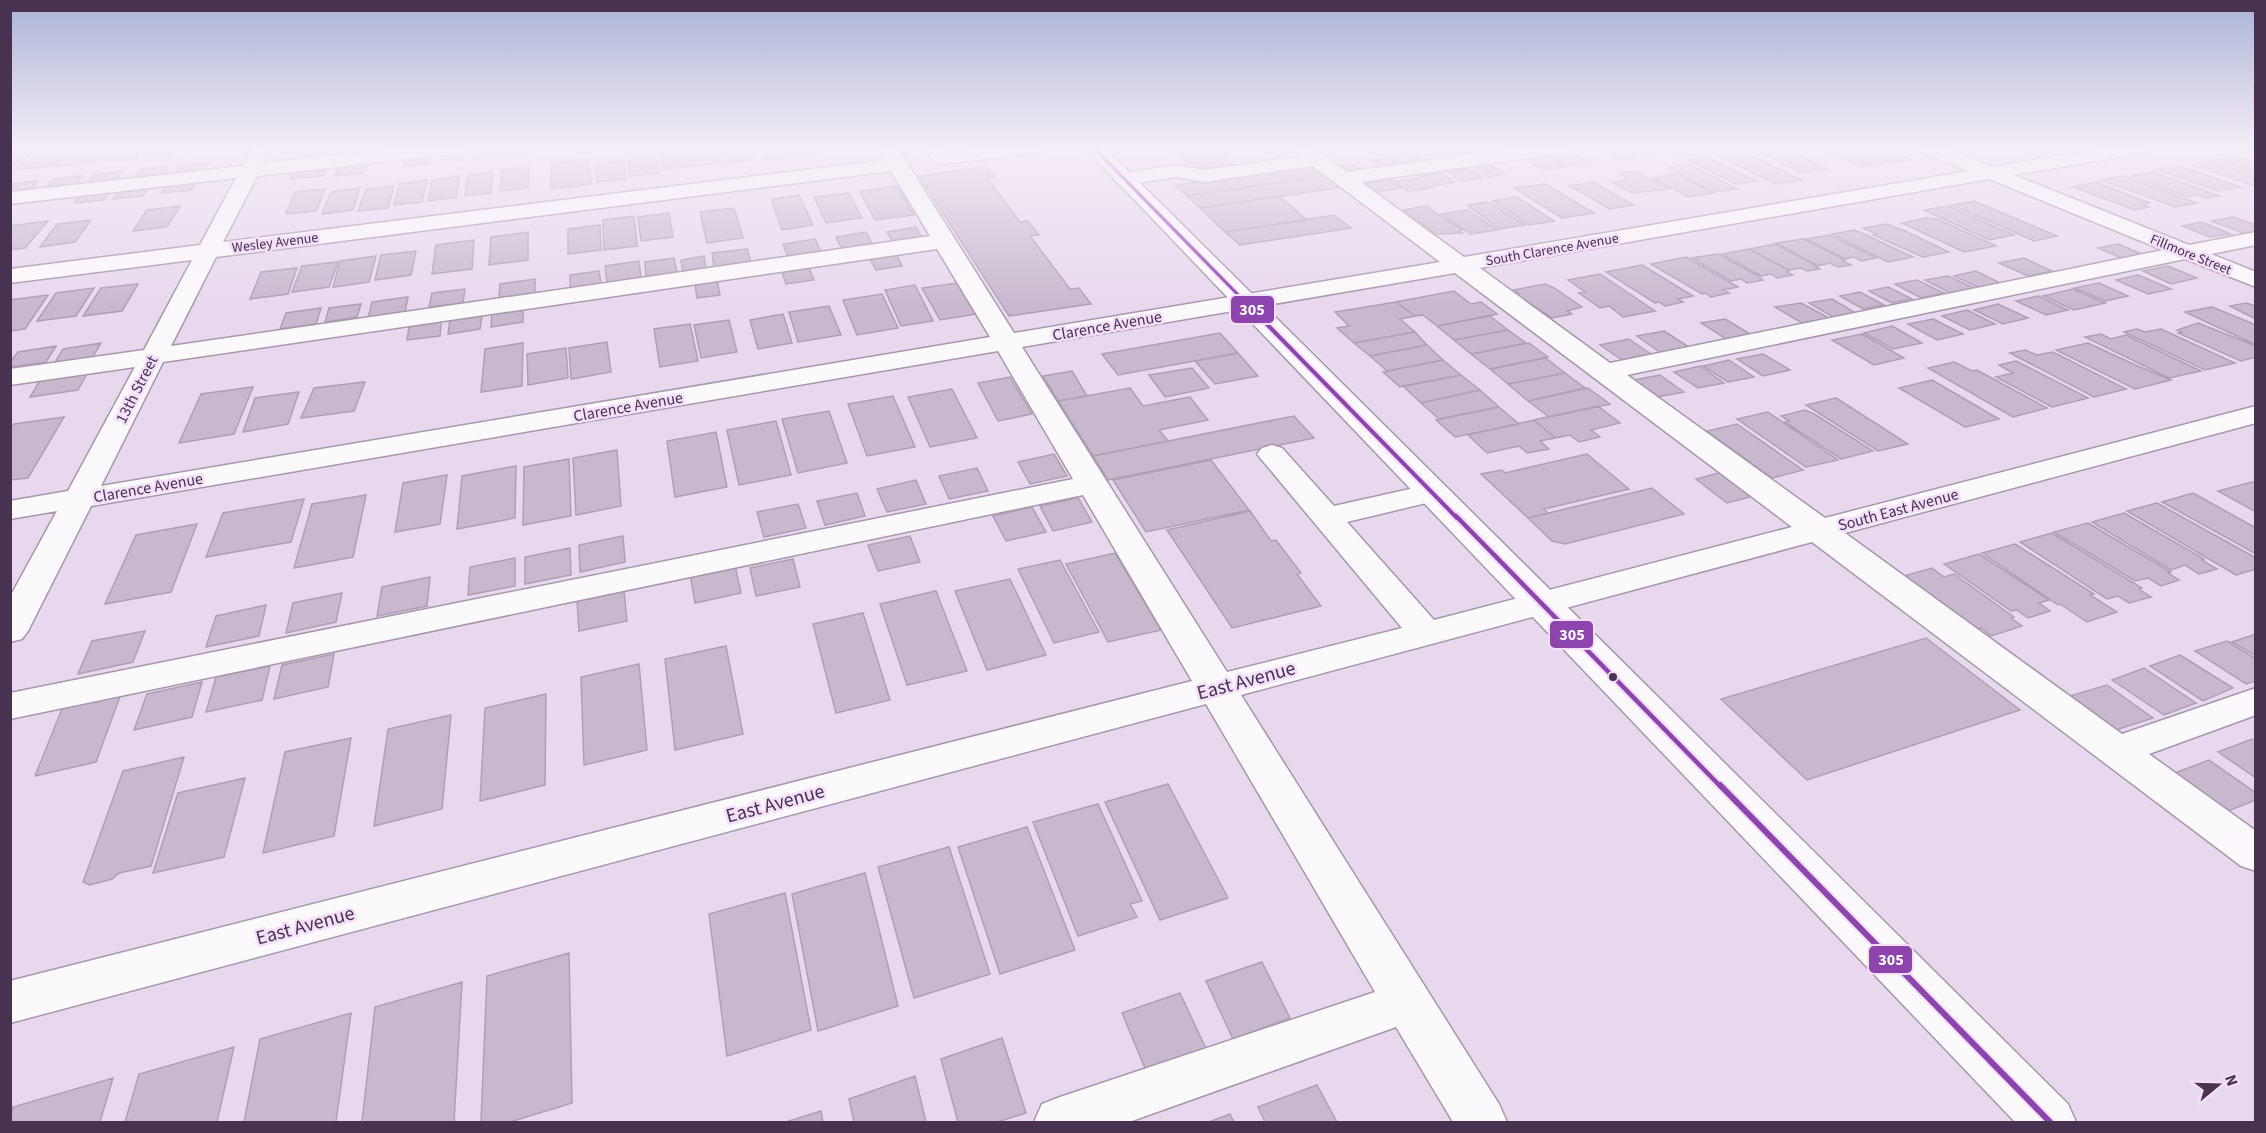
<svg xmlns="http://www.w3.org/2000/svg" width="2266" height="1133" font-family="'Source Sans 3',sans-serif">
	<style>
		.building { fill: #c8b8ce; stroke: #af9fb6; stroke-width: 1.5 }
		.lines { fill: none; stroke-linecap: round; stroke-linejoin: round }
		.minor-tunnel { stroke: #c8b7ce; stroke-width: 22; stroke-dasharray: 22 10; stroke-linecap: butt }
		.minor-casing { stroke: #a797ad; stroke-width: 3 }
		.major-casing { stroke: #a797ad; stroke-width: 3 }
		.minor { fill: #fcf9fc; fill-rule: evenodd }
		.major { fill: #fcf9fc; fill-rule: evenodd }
		.bus-1-far3-casing { stroke: #f3dffc; stroke-width: 6 }
		.bus-1-far2-casing { stroke: #f3dffc; stroke-width: 8 }
		.bus-1-far1-casing { stroke: #f3dffc; stroke-width: 9 }
		.bus-1-casing { stroke: #f3dffc; stroke-width: 10 }
		.bus-1-far3 { stroke: #8e44ad; stroke-width: 3 }
		.bus-1-far2 { stroke: #8e44ad; stroke-width: 4 }
		.bus-1-far1 { stroke: #8e44ad; stroke-width: 4.5 }
		.bus-1 { stroke: #8e44ad; stroke-width: 6 }
		.bus-dot { fill: #47334f; stroke: #f3dffc; stroke-width: 2 }
		.labels { text-anchor: middle; stroke-width: 5; stroke-linejoin: round; paint-order: stroke }
		.far-street-label { font-size: 14px; fill: #47334f; stroke: #f3dffc }
		.street-label { font-size: 16px; fill: #47334f; stroke: #f3dffc }
		.near-street-label { font-size: 20px; fill: #47334f; stroke: #f3dffc }
		.line-badge { stroke: #f3dffc; stroke-width: 2 }
		.badge-label { font-size: 16px; text-anchor: middle; font-weight: bold; fill: #fff }
	</style>
	<rect width="100%" height="100%" fill="#e8d8ee"/>
	<path class="building" d="M69,147l-15,19 -40,4 18,-19z
		M72,147h35l-11,15 -40,4z
		M111,147h32l-6,10 -8,3 -29,1z
		M149,147h32l-10,7 -28,1z
		M186,147h28l-26,5 2,-2 -6,1z
		M345,147h25l-1,5 -27,3z
		M499,147v9l-26,3 1,-9z
		M503,147h25v5l-26,3z
		M717,147l4,16 -28,3 -4,-18z
		M721,147h27l5,13 -27,4z
		M762,147h28l4,10 -27,3z
		M793,147h38l1,3 -35,5z
		M1171,147h42l22,19 -38,5z
		M1470,147h28l8,5 -23,3z
		M1626,147h27l8,4 -21,4z
		M1660,147h28l7,4 -21,3z
		M1815,147h33l38,16 -24,4z
		M1854,147h29l29,13 -21,3z
		M686,148l5,18 -28,4 -4,-18z
		M1462,148l14,8 -18,3 -13,-8z
		M1621,148l17,9 -19,3 -17,-9z
		M330,149l-3,9 -27,3 3,-9z
		M1782,150l7,1 39,18 -26,4 -41,-20z
		M27,151l-16,18h-1v-16z
		M464,151l-2,9 -20,2 2,-9z
		M655,151l4,22 -29,3 -3,-21z
		M1742,152l11,5 49,23 -27,4 -56,-28z
		M1413,153l15,11 -24,3 -14,-10z
		M1573,154l16,8 -23,4 -15,-9z
		M432,155l-2,8 -27,4 3,-9z
		M2237,156l19,6v11l-40,-13z
		M1549,157l16,10 -22,3 -16,-9z
		M1706,157l51,24 -21,3 -49,-24z
		M1389,158l14,9 -20,3 -14,-10z
		M589,159l2,25 -40,5v-26z
		M624,160l2,19 -29,3 -2,-18z
		M2211,161l45,15v10l-65,-21z
		M366,162l-3,11 -28,3 5,-12z
		M208,163l-5,8 -29,4 6,-9z
		M1353,164l12,9 -13,2 -13,-9z
		M1689,164l48,25 -23,3 -46,-24z
		M169,166l-6,9 -28,3 6,-9z
		M328,166l-4,10 -34,3 4,-9z
		M1310,166l13,10 -136,20 -11,-11z
		M1491,166l14,8 -17,3 -14,-9z
		M2180,166l60,21 -22,4 -60,-21z
		M529,167l-1,21 -28,3 2,-21z
		M986,167l9,10 -8,1 33,44 8,-1 11,14 -9,1 40,53 9,-1 12,16 -82,12 -90,-140z
		M1469,169l13,9 -21,3 -13,-9z
		M123,171l-6,9 -30,4 7,-9z
		M493,172l-2,21 -26,3 3,-21z
		M1629,172h8l33,17 -38,4 -21,-11 18,-3 -10,-6z
		M2154,172l65,24 -13,2 -9,-3 -9,2 -57,-21z
		M1440,173l14,9 -20,4 -15,-10z
		M1677,174l36,19 -25,4 -35,-19z
		M1329,175l15,12 -144,21 -13,-12z
		M82,176l-7,9 -30,4 8,-10z
		M460,176l-4,21 -28,4 4,-21z
		M2124,176l73,27 -22,4 -73,-27z
		M1417,178l15,10 -24,3 -14,-10z
		M427,180l-5,22 -28,3 5,-21z
		M1390,180l12,8 -24,4 -12,-9z
		M38,181l-8,9 -20,2v-8z
		M197,181l-6,9 -29,3 6,-9z
		M1593,182l41,23 -24,4 -40,-23z
		M2096,182l54,21 -9,1 8,3 -14,3 -63,-23z
		M1545,184l49,29 -32,5 -48,-30z
		M149,186l-6,10 -30,3 7,-9z
		M394,186l-6,22 -30,3 8,-22z
		M897,186l17,29 -39,5 -15,-29z
		M360,188l-7,22 -31,4 9,-22z
		M325,189l-9,22 -30,3 9,-22z
		M111,190l-7,10 -30,3 7,-10z
		M849,193l13,25 -36,5 -12,-26z
		M799,195l14,30 -31,5 -11,-31z
		M1279,196l28,24 -82,12 -25,-24z
		M1517,197l37,24 -25,4 -36,-24z
		M1974,201l83,35 -23,5 -82,-36z
		M1486,202l8,3 31,20 -26,4 -32,-24z
		M180,206l-13,21 -34,4 14,-21z
		M1426,206l36,24 -3,1 4,2 -27,1 -32,-24z
		M1949,206l8,4 57,25 -25,5 -65,-30z
		M734,208l9,30 -36,5 -7,-31z
		M1468,210l29,20 -27,4 -28,-20z
		M669,213l4,24 -32,4 -3,-24z
		M1334,215l17,13 -111,17 -15,-13z
		M634,216l3,30 -33,4 -1,-30z
		M2233,217l23,8v6l-13,2 -32,-12z
		M1926,218l11,1 59,27 -32,6 -62,-29z
		M91,220l-16,22 -35,5 17,-23z
		M48,221l-23,27 -15,2v-24z
		M2201,222l30,12 -21,3 -28,-11z
		M1886,224l17,6 46,22 -26,5 -50,-22 4,-1 -14,-6z
		M600,225l1,25 -33,4v-25z
		M916,227l6,11 -29,4 -6,-10z
		M1855,230l58,27 -25,5 -56,-28z
		M528,232v28l-39,5 2,-28z
		M866,232l6,12 -30,5 -6,-12z
		M1829,235l41,20 6,3 -15,3 -7,-4 -9,2 -39,-20z
		M815,239l6,13 -33,5 -5,-13z
		M1803,239l42,21 -2,1 8,4 -13,2 -8,-4 -12,3 -42,-23z
		M474,240l-2,29 -40,5 4,-29z
		M1775,244l42,22 -4,-1 7,4 -13,2 -6,-3 -12,2 -40,-21z
		M2118,244l26,11 -20,4 -26,-11z
		M747,249l4,13 -37,5 -2,-14z
		M1749,249l40,22 -2,1 6,3 -16,3 -6,-4 -10,2 -39,-22z
		M416,251l-5,24 -36,5 6,-25z
		M1718,254l40,22 5,4 -16,3 -6,-4 -10,2 -39,-23z
		M897,255l5,11 -26,4 -6,-11z
		M376,256l-7,26 -36,5 7,-26z
		M704,256l2,12 -23,3 -2,-11z
		M1686,257l52,30 -15,3 6,3 -18,4 -6,-4 -3,1 -51,-30z
		M674,258l3,15 -31,4 -1,-15z
		M2024,258l28,13 -24,5 -29,-13z
		M639,261l2,17 -34,5 -2,-17z
		M338,262l-9,25 -37,5 10,-26z
		M1642,265l51,31 -15,3 5,3 -18,4 -6,-4 -4,1 -49,-31z
		M2168,266l29,12 -26,6 -28,-13z
		M297,268l-9,26 -38,5 11,-27z
		M809,268l5,12 -28,4 -4,-12z
		M599,271l2,13 -31,4v-13z
		M1976,271l26,13 -22,4 -26,-12z
		M1600,274l55,37 -32,6 -14,-11 -9,2 -21,-15 6,-1 -17,-12z
		M2138,275l33,14 -23,5 -32,-14z
		M1948,276l26,12 -24,5 -25,-13z
		M535,279v14l-36,5 1,-14z
		M1917,280l27,13 -23,5 -26,-14z
		M717,281l3,14 -23,3 -2,-14z
		M957,283l19,31 -36,6 -18,-32z
		M2099,283l29,13 -23,5 -30,-13z
		M138,284l-16,27 -39,5 18,-28z
		M1545,284l9,4 28,19 -15,4 5,3 -20,4 -36,-23 3,-1 -5,-4z
		M915,285l18,36 -32,5 -16,-36z
		M1888,287l24,12 -20,4 -23,-12z
		M94,288l-18,28 -39,5 19,-28z
		M465,289l-2,14 -34,4 3,-14z
		M2073,289l32,14 -31,7 -31,-14z
		M1454,291l17,13 10,-2 16,12 -60,12 -14,-11 -8,1 -19,-14z
		M1860,292l24,13 -21,4 -23,-13z
		M882,294l16,34 -41,7 -14,-35z
		M48,295l-23,34 -15,2v-31z
		M2038,296l30,14 -22,5 -30,-14z
		M408,297l-3,15 -37,6 4,-16z
		M1832,299l24,14 -23,4 -24,-14z
		M1396,302l19,14 -15,3 15,13 -61,11 -17,-15 12,-2 -14,-14z
		M1801,303l28,15 -27,5 -27,-16z
		M2246,303l10,3v13l-26,-13z
		M361,304l-4,13 -32,5 4,-14z
		M1998,304l30,14 -25,6 -29,-14z
		M829,306l12,29 -43,7 -9,-30z
		M2212,307l44,18v20l-71,-33z
		M321,308l-5,16 -36,5 6,-16z
		M523,309v13l-32,5 1,-14z
		M1967,310l28,14 -25,6 -28,-14z
		M783,314l9,29 -34,6 -8,-29z
		M482,316l-2,13 -32,5 2,-14z
		M1490,316l18,14 -54,10 -17,-14z
		M1725,319l25,15 -24,5 -25,-16z
		M1933,319l30,15 -26,6 -29,-16z
		M729,320l8,32 -36,6 -7,-33z
		M441,322l-1,14 -33,4 2,-13z
		M2198,323l58,23v11l-15,4 -63,-28 4,-1 -5,-2z
		M690,324l8,37 -38,6 -6,-38z
		M1892,326l30,17 -29,6 -29,-16z
		M2137,329l8,3 16,-3 74,34 -30,7 -81,-38z
		M1508,330l18,13 -55,11 -17,-14z
		M1664,331l25,16 -28,6 -24,-17z
		M1415,332l12,13 -57,11 -16,-13z
		M1220,333l18,20 -120,22 -16,-21z
		M1862,334l42,24 -30,7 -42,-25z
		M2101,334l10,5 15,-4 75,36 -32,7 -84,-41z
		M1629,339l22,15 -29,6 -22,-15z
		M607,342l4,30 -40,7 -2,-31z
		M101,343l-9,15 -38,6 9,-15z
		M523,343l-1,43 -41,6 4,-43z
		M1529,343l19,14 -58,12 -19,-15z
		M2088,343l43,20 40,17 -36,9 -79,-39z
		M1427,345l16,15 -56,11 -17,-15z
		M56,346l-10,16 -36,5v-5l8,-10z
		M566,348l2,30 -40,7 -1,-31z
		M2025,350l12,5 16,-3 73,37 -32,8 -84,-44z
		M1238,353l20,23 -43,8 -20,-23z
		M1763,354l27,16 -27,6 -26,-17z
		M1546,358l19,15 -57,11 -18,-15z
		M1443,360l18,15 -61,12 -17,-15z
		M1729,360l25,17 -26,5 -25,-16z
		M2016,361l16,8 56,29 -36,9 -56,-30 17,-4 -14,-8z
		M1954,362l18,9 5,-1 70,38 -34,9 -85,-49z
		M1700,366l24,17 -26,5 -24,-16z
		M1192,368l17,20 -44,9 -16,-22z
		M89,370l-11,20 -48,7 12,-20z
		M1072,371l15,25 -29,5 -15,-25z
		M1565,373l20,15 -57,13 -20,-17z
		M1461,375l19,15 -59,13 -18,-17z
		M1660,375l24,17 -27,5 -23,-17z
		M1010,377l22,37 -34,7 -20,-38z
		M1932,380l67,39 -34,8 -66,-39z
		M365,382l-11,29 -53,7 13,-30z
		M253,387l-19,47 -55,9 22,-49z
		M1130,388l13,18 47,-9 18,23 -49,10 9,11 -75,15 -35,-55z
		M1588,388l22,16 -61,13 -21,-16z
		M952,389l25,49 -47,9 -22,-50z
		M1480,390l19,17 -60,12 -18,-16z
		M299,392l-11,32 -45,8 12,-34z
		M893,396l22,51 -48,9 -19,-52z
		M1836,398l72,46 -30,7 -72,-46z
		M1598,406l22,17 -29,7 9,7 -21,5 -9,-7 -15,3 -21,-18z
		M1499,407l20,17 -64,13 -19,-17z
		M1805,410l11,5 57,36 -32,8 -56,-37 4,-1 -8,-5z
		M829,411l18,52 -49,10 -16,-54z
		M1768,412l70,48 -32,7 -69,-48z
		M1294,416l20,22 -206,42 -15,-24z
		M64,417l-36,61 -18,2v-50l4,-6z
		M1534,420l21,18 -15,3 9,8 -22,4 -8,-7 -32,7 -19,-18z
		M776,421l15,54 -52,10 -12,-55z
		M1737,424l66,46 -31,8 -65,-47z
		M716,432l11,55 -52,10 -8,-56z
		M617,450l4,56 -45,9 -3,-57z
		M1054,454l13,22 -37,8 -12,-22z
		M1587,454l42,35 -85,20 4,4 -20,5 -47,-44 21,-4 3,3z
		M569,459l2,57 -48,9 1,-58z
		M1211,460l38,50 -103,22 -33,-52z
		M516,466l-1,52 -58,11 5,-53z
		M977,468l11,23 -39,8 -10,-23z
		M1726,471l32,24 -31,8 -31,-24z
		M447,475l-7,49 -45,8 8,-49z
		M916,480l10,24 -39,8 -10,-23z
		M2252,482l4,1v29l-38,-21z
		M1652,488l32,26 -119,30 -13,-3 -24,-23z
		M857,493l8,23 -40,9 -8,-24z
		M2193,493l63,35v26l-94,-52z
		M366,495l-13,62 -59,11 18,-64z
		M1078,498l14,24 -39,9 -13,-25z
		M304,499l-13,43 -85,15 17,-44z
		M2157,503l99,55v11l-20,6 -109,-64z
		M798,504l8,24 -42,9 -7,-25z
		M1032,507l14,25 -40,9 -13,-25z
		M1250,511l21,30 5,-1 25,33 -4,1 24,32 -89,22 -65,-98z
		M2124,513l80,46 -2,1 15,9 -18,5 -14,-9 -14,5 -79,-48z
		M2088,523l83,49 -3,1 11,7 -18,6 -13,-8 -13,3 -81,-49z
		M197,524l-26,68 -66,12 31,-69z
		M2052,533l90,55 -3,1 12,8 -22,6 -11,-7 -11,3 -87,-57z
		M623,536l2,26 -45,10 -1,-27z
		M910,536l10,26 -42,9 -10,-26z
		M2015,544l79,50 -4,1 27,17 -30,10 -27,-18 -2,1 -76,-52z
		M570,548l1,27 -46,9v-27z
		M1115,553l46,77 -53,12 -42,-78z
		M1979,554l70,46 -10,3 11,8 -22,7 -11,-8 -6,1 -67,-47z
		M515,558v28l-47,9 2,-28z
		M793,559l7,28 -44,9 -6,-28z
		M1060,560l39,72 -45,11 -36,-74z
		M735,565l6,28 -46,10 -5,-29z
		M1932,568l12,9 10,-3 60,43 -3,1 11,8 -31,10 -10,-8 -4,2 -73,-54z
		M430,577l-3,29 -50,10 5,-29z
		M1010,579l36,76 -59,15 -32,-79z
		M624,591l3,30 -48,10 -2,-30z
		M936,591l31,80 -60,14 -27,-81z
		M342,593l-6,29 -50,11 7,-30z
		M266,605l-7,31 -53,11 10,-31z
		M863,613l27,87 -54,13 -23,-89z
		M145,631l-12,31 -55,12 14,-33z
		M2256,634v22l-24,-14z
		M1926,638l94,72 -213,70 -86,-81z
		M2227,641l29,18v22l-10,3 -51,-33z
		M726,646l17,88 -68,16 -10,-91z
		M334,654l-6,33 -54,12 8,-34z
		M2180,655l53,33 -30,13 -53,-35z
		M639,664l8,86 -63,15 -3,-88z
		M270,666l-8,34 -56,12 10,-35z
		M2144,668l52,35 -32,12 -52,-35z
		M202,682l-10,35 -58,13 13,-36z
		M2107,685l46,33 -37,12 -46,-34z
		M122,691l-26,71 -61,14 29,-72z
		M546,694l-1,91 -65,16 5,-93z
		M451,715l-9,94 -68,17 14,-97z
		M351,738l-17,98 -71,17 22,-101z
		M2252,739l4,3v36l-38,-26z
		M184,757l-33,109 -32,7 -7,6 -22,6 -7,-3 40,-111z
		M2209,760l47,33v7l-28,11 -53,-38z
		M245,778l-21,79 -71,16 25,-80z
		M1168,784l60,114 -68,22 -55,-118z
		M1098,804l44,97 -12,3 7,13 -59,19 -45,-114z
		M1027,827l48,123 -75,24 -42,-127z
		M949,847l41,127 -76,24 -36,-131z
		M865,873l33,133 -80,25 -26,-137z
		M785,893l26,137 -84,26 -18,-142z
		M569,953l3,150 -62,19h-29l6,-146z
		M1262,962l28,56 -57,21 -27,-58z
		M462,982l-8,140h-92l13,-115z
		M1180,993l27,58 -60,22 -25,-60z
		M351,1013l-15,109h-92l16,-83z
		M1002,1038l24,75 -29,9h-39l-17,-63z
		M234,1047l-17,75h-92l14,-48z
		M915,1076l11,46h-72l-5,-23z
		M113,1078l-13,44h-90l3,-15z
		M1317,1085l20,37h-72l-7,-15z
		M821,1111l2,11h-37z
		M1230,1114l4,8h-25z"/>
	<g class="lines">
		<path class="minor-tunnel" d="M1182,157l38,-5"/>
		<g class="minor-casing">
			<path id="minor" d="M252,147h19l-8,16 143,-16h62l-2,4 -7,2 -202,23 -34,66 662,-82 -7,-13h19l117,186 426,-71 -127,-96 -109,16 -28,-5 -52,8 -7,-2 -3,-4 3,-4 7,-2 52,-8 28,5 97,-14 -10,-9h22l34,25 174,-25h50l-2,4 -7,2 -201,29 103,75 505,-86 -50,-20 -2,-4h26l50,20 115,-20h44l-2,4 -7,2 -129,22 175,70 67,-13v13l-45,9 45,18v15l-71,-28 -558,116 198,143 431,-112v17l-411,110 277,201 134,-46v27l-107,39 107,77v40l-15,-5 -429,-324 -571,153 258,409 8,18h-54l-57,-95 -267,95h-95l8,-18 18,-7 315,-105 -169,-288 -1196,319v-42l1182,-300 -109,-186 -1073,224v-26l1063,-214 -75,-128 -907,155 -63,125 -6,8 -12,3v-45l47,-86 -47,8v-18l58,-10 67,-124 -125,18v-16l134,-19 48,-90 -182,23v-14l190,-24 36,-67 -226,26v-12l233,-26zM891,171l39,65 -759,110 45,-89zM1989,179l174,71 -553,113 -130,-95zM937,249l53,88 -889,149 62,-124zM1455,273l337,254 -358,93 -87,-98 96,-23 4,-6 -4,-6 -11,-3 -98,22 -52,-58 -10,-3 -10,3 -5,6 145,174 -175,44 -205,-325z
				M922,147h20l5,5 37,-5h58l-2,4 -7,2 -90,11 -7,-2z"/>
		</g>
		<g class="major-casing">
			<path id="major" d="M1084,147h20l964,957 8,18h-61z"/>
		</g>
		<use href="#minor" class="minor"/>
		<use href="#major" class="major"/>
		<g class="bus-1-far3-casing">
			<path id="bus-1-far3" d="M1093,147l160,163"/>
		</g>
		<g class="bus-1-far2-casing">
			<path id="bus-1-far2" d="M1251,308l206,210"/>
		</g>
		<g class="bus-1-far1-casing">
			<path id="bus-1-far1" d="M1456,516l265,271"/>
		</g>
		<g class="bus-1-casing">
			<path id="bus-1" d="M1720,785l330,337"/>
		</g>
		<use href="#bus-1-far3" class="bus-1-far3"/>
		<use href="#bus-1-far2" class="bus-1-far2"/>
		<use href="#bus-1-far1" class="bus-1-far1"/>
		<use href="#bus-1" class="bus-1"/>
	</g>
	<linearGradient id="sky" x2="0" y2="1"><stop stop-color="#aab3d6"/><stop offset="0.48" stop-color="#f5edf7"/><stop offset="1" stop-color="#f5edf7" stop-opacity="0"/></linearGradient>
	<rect width="2266" height="306" fill="url(#sky)"/>
	<circle class="bus-dot" cx="1613" cy="677" r="5"/>
	<g class="labels">
		<g class="far-street-label">
			<text transform="translate(275 242) rotate(-7)" y="5">Wesley Avenue</text>
			<text transform="translate(1552 249) rotate(-10)" y="5">South Clarence Avenue</text>
			<text transform="translate(2191 254) rotate(22)" y="5">Fillmore Street</text>
		</g>
		<g class="street-label">
			<text transform="translate(1107 325) rotate(-10)" y="6">Clarence Avenue</text>
			<text transform="translate(136 389) rotate(-63)" y="6">13th Street</text>
			<text transform="translate(628 406) rotate(-10)" y="6">Clarence Avenue</text>
			<text transform="translate(148 487) rotate(-10)" y="6">Clarence Avenue</text>
			<text transform="translate(1898 509) rotate(-15)" y="6">South East Avenue</text>
		</g>
		<g class="near-street-label">
			<text transform="translate(1246 680) rotate(-15)" y="7">East Avenue</text>
			<text transform="translate(775 803) rotate(-15)" y="7">East Avenue</text>
			<text transform="translate(305 925) rotate(-15)" y="7">East Avenue</text>
		</g>
	</g>
	<g class="line-badge">
		<rect x="1230" y="295" width="45" height="29" rx="6" fill="#8e44ad"/>
		<rect x="1549" y="620" width="45" height="29" rx="6" fill="#8e44ad"/>
		<rect x="1868" y="945" width="45" height="29" rx="6" fill="#8e44ad"/>
	</g>
	<g class="badge-label">
		<text x="1252" y="315">305</text>
		<text x="1572" y="640">305</text>
		<text x="1891" y="965">305</text>
	</g>
	<rect width="2266" height="1133" fill="none" stroke="#47334f" stroke-width="24"/>
	<g transform="translate(2218 1085) rotate(71)" stroke="#f3dffc" stroke-width="4.5" paint-order="stroke">
	<path d="M0-4.5L10 22L0 15L-10 22Z" fill="#47334f"/>
	<text y="-9" font-size="16" font-weight="bold" text-anchor="middle" fill="#47334f">N</text>
	</g>
</svg>
